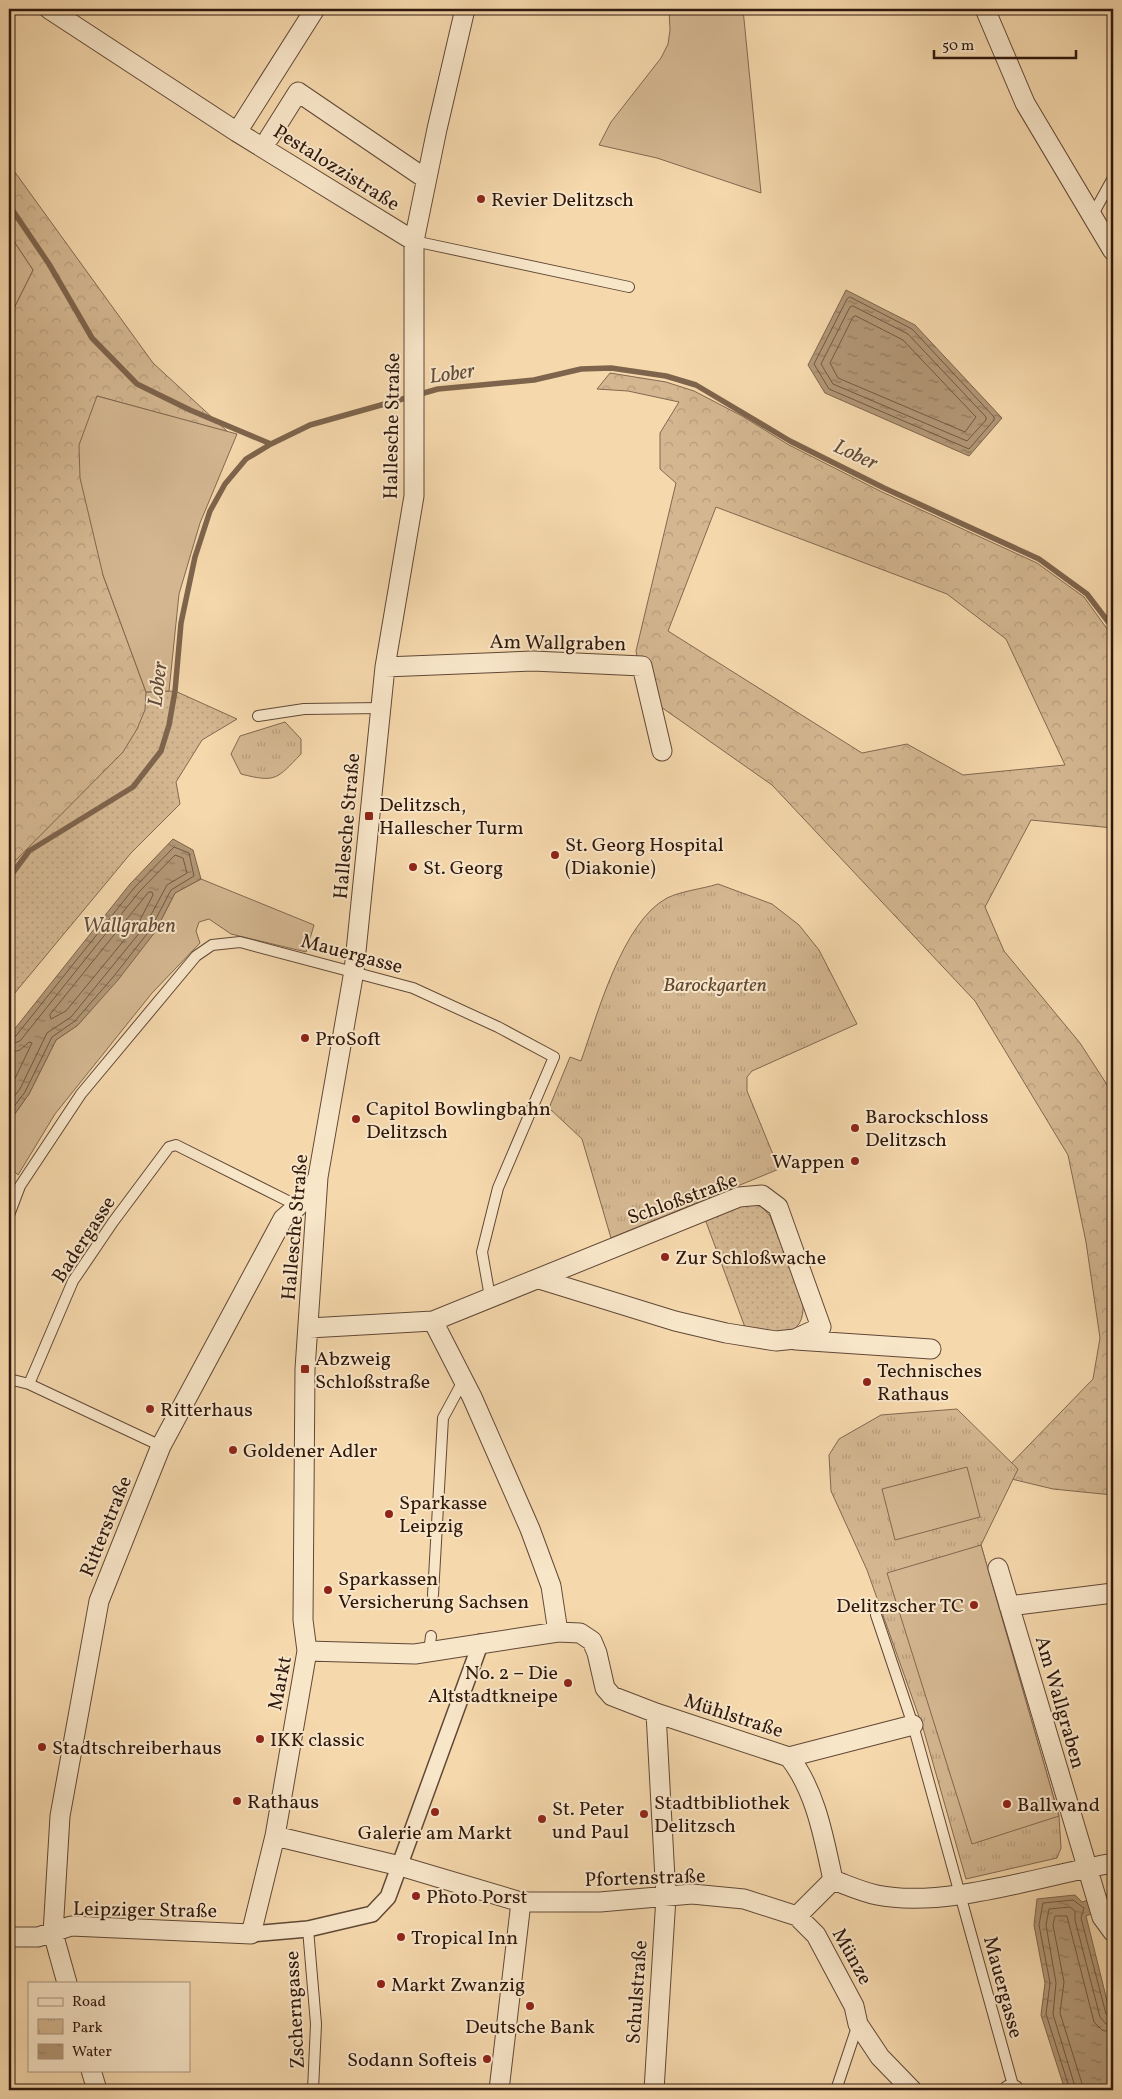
<svg xmlns="http://www.w3.org/2000/svg" width="1122" height="2099" font-family="Vollkorn,serif">
	<style>
		.grass { fill: url(#grass-dots); stroke: #826850 }
		.forest { fill: url(#forest-crowns); stroke: #826850; fill-rule: evenodd }
		.park { fill: url(#park-tufts); stroke: #826850 }
		.garden { fill: #d4b791; stroke: #826850 }
		.water { fill: url(#water-ripples); stroke: #7e644c }
		.lines { fill: none; stroke-linecap: round; stroke-linejoin: round }
		.shore { stroke: #715842; stroke-width: 1 }
		.stream { stroke: #7e644c; stroke-width: 5.5 }
		.service-casing { stroke: #614836; stroke-width: 12 }
		.pedestrian-casing { stroke: #614836; stroke-width: 18 }
		.minor-casing { stroke: #614836; stroke-width: 21 }
		.service { stroke: #f8e6c9; stroke-width: 10 }
		.pedestrian { stroke: #f8e6c9; stroke-width: 15 }
		.minor { stroke: #f8e6c9; stroke-width: 19 }
		.poi-dot { fill: #8f2418; stroke: #f8e6c9; stroke-width: 2 }
		.labels { text-anchor: middle; stroke-width: 4; stroke-linejoin: round; paint-order: stroke }
		.street-label { font-size: 20px; fill: #30180e; stroke: #f8e6c9 }
		.poi-label { font-size: 20px; fill: #30180e; stroke: #f8e6c9; text-anchor: start }
		.park-label { font-size: 20px; font-style: italic; fill: #614835; stroke: #f8e6c9 }
		.water-label { font-size: 21px; font-style: italic; fill: #644b38; stroke: #f8e6c9 }
	</style>
	<defs>
		<pattern id="grass-dots" width="8" height="8" patternUnits="userSpaceOnUse" patternTransform="scale(1.25)"><rect width="8" height="8" fill="#d4b791"/><path d="M2 2h.1M6 6h.1" fill="none" stroke="#b69d7c" stroke-width="1.8" stroke-linecap="round"/></pattern>
		<pattern id="forest-crowns" width="20" height="18" patternUnits="userSpaceOnUse" patternTransform="scale(1.25)"><rect width="20" height="18" fill="#d4b791"/><path d="M2 6a3 3 0 1 1 6 0M12 15a3 3 0 1 1 6 0" fill="none" stroke="#b69d7c"/></pattern>
		<pattern id="park-tufts" width="24" height="20" patternUnits="userSpaceOnUse" patternTransform="scale(1.25)"><rect width="24" height="20" fill="#d4b791"/><path d="M3 7l-1-3M5 7V3M7 7l1-3M15 17l-1-3M17 17v-4M19 17l1-3" fill="none" stroke="#b69d7c"/></pattern>
		<pattern id="water-ripples" width="26" height="14" patternUnits="userSpaceOnUse" patternTransform="scale(1.25)"><rect width="26" height="14" fill="#b29776"/><path d="M2 4q2-2 4 0t4 0M15 11q2-2 4 0t4 0" fill="none" stroke="#917a5f"/></pattern>
	</defs>
	<rect width="100%" height="100%" fill="#f5d8ac"/>
	<filter id="stains"><feTurbulence type="fractalNoise" baseFrequency=".004" numOctaves="4"/><feColorMatrix values="0 0 0 0 .2 0 0 0 0 .09 0 0 0 0 .02 0 0 0 .5 -.17"/></filter>
	<radialGradient id="worn" r=".72"><stop offset=".6" stop-color="#630" stop-opacity="0"/><stop offset="1" stop-color="#630" stop-opacity=".3"/></radialGradient>
	<path class="grass" d="M175,691l62,28 -35,21 -26,42 4,22 -49,49 -122,147v-135l128,-136 9,-37z
		M750,1203l12,4 8,9 33,85c3,41 -29,33 -57,29l-41,-111z"/>
	<path class="forest" d="M9,164l144,199 75,69 -131,-36 6,179 43,117 -1,18 -8,19 -14,23 -114,115v-549l24,-48 -24,-36z
		M610,373l56,9 28,9 48,25 47,29 93,47 155,71 47,34 29,40v191l-82,-8 -46,87 19,44 76,92 33,51v401l-60,-6 -54,-13 94,-97 7,-41 -14,-96 -18,-87 -93,-154 -203,-216 -128,-90 -8,-44 40,-168 -16,-14v-36l19,-31 -51,-11 -31,-2zM716,507l231,87 59,45 59,126 -102,10 -56,-31 -45,9 -194,-122z"/>
	<path class="park" d="M285,722l16,17v15c-24,25 -25,29 -60,20l-10,-20 9,-18z
		M718,884l54,20 27,21 20,25 38,74 -105,47 -5,6v14l32,78 -168,69 -29,-99 -33,-31 21,-51 11,4c16,-45 41,-139 86,-163 14,-7 35,-9 51,-14z
		M957,1409l61,60 -37,76 78,271 2,32 -4,10 -91,21 -43,-151 -56,-158 -36,-79 -2,-36 10,-16 42,-24z"/>
	<path class="garden" d="M669,9h74l18,184 -104,-35 -58,-13 12,-23 50,-64 7,-14 2,-14z
		M9,234l24,36 -24,48z
		M97,396l140,38 -37,89 -21,71 -10,97 -23,1 -43,-117 -23,-97 -1,-33z
		M201,879l113,46 -8,27 -75,-18 -22,-15 -10,3 -3,9 4,12 -48,50 -97,121 -37,61 -9,-9v-44l20,-28 27,-54 22,-15 77,-93 20,-39z
		M967,1467l13,50 -85,23 -13,-51z
		M981,1545l78,271 -87,28 -85,-271z"/>
	<path class="water" d="M846,290l69,35 87,93 -33,38 -144,-63 -17,-28z
		M173,839l20,11 8,29 -26,14 -20,39 -37,48 -40,45 -22,15 -27,54 -20,28v-86l121,-152z
		M1113,1893v18l-5,1 -1,-4 -21,8 27,109v65h-48l-24,-75 4,-32 -11,-58 3,-26 38,-4 7,7z"/>
	<g class="lines">
		<path class="shore" d="M850,297l62,32 82,88v3l-25,29 -140,-60 -15,-25 33,-65z
			M853,306l55,28 78,83v3l-19,21 -134,-57 -12,-20 29,-57z
			M856,316l47,24 73,77 -11,15 -127,-54 -8,-15 23,-46z
			M149,892h3l1,3 -14,27 -73,89 -15,8 -1,-4z
			M9,1039l6,-2 119,-149 40,-41 15,6 5,23 -23,14 -21,40 -36,46 -39,45 -23,16 -27,55 -16,21
			M9,1045l11,-4 119,-149 36,-37 8,3 4,15 -20,12 -22,41 -74,91 -24,16 -27,56 -11,14
			M9,1053l11,-3 9,-8 3,1 -23,48
			M1070,2090l-24,-76 4,-31 -11,-58 4,-22 30,-3 11,8 -3,10 25,96 7,5
			M1076,2090l-23,-76 3,-31 -10,-58 3,-16 21,-2 5,4v9l25,97 6,7 7,1
			M1084,2090l-24,-77 4,-31 -11,-57 2,-9h12l27,106 8,8 11,3"/>
		<path class="stream" d="M9,205l40,59 43,74 45,46 53,26 81,34
			M9,878l20,-27 104,-64 28,-36 8,-26 6,-34 6,-68 14,-66 15,-46 15,-27 21,-25 25,-15 39,-19 128,-36 96,-9 47,-11 30,-1 55,8 30,9 94,56 94,47 155,71 48,35 26,34"/>
		<g class="service-casing">
			<path id="service" d="M1092,216l21,-38
				M414,241l215,46
				M258,716l46,-7 77,-1
				M9,1215l11,-29 61,-92 115,-138 16,-11 28,-3 173,46 85,39 56,30 -56,131 -16,64 8,45
				M9,1379l20,5
				M161,1446l-132,-62 44,-103 40,-59 56,-75 7,-2 122,61
				M433,1595l10,-177 20,-37
				M876,1615l37,110 101,364
				M429,1652l2,-16
				M308,1929l8,95 -3,66
				M836,2090l22,-66"/>
		</g>
		<g class="pedestrian-casing">
			<path id="pedestrian" d="M251,1934l57,-5 64,-15 16,-17 93,-255"/>
		</g>
		<g class="minor-casing">
			<path id="minor" d="M49,9l188,123 177,109
				M985,9l40,94 88,148
				M237,132l78,-123
				M269,138l29,-46 128,87
				M385,667l148,-6 109,5 20,85
				M433,1321l39,76 58,132 21,57 7,46
				M309,1328l124,-7 306,-124 23,-2 16,12 43,120 -26,12 -19,2 -50,-8 -51,-12 -136,-42
				M796,1340l135,9
				M998,1568l104,349 11,15
				M1009,1606l104,-13
				M307,1651l108,3 143,-22 22,1 12,8 5,12 8,35 7,8 44,17 133,44 124,-32
				M789,1757c27,34 35,82 44,123
				M275,1836l125,30 121,36h79l92,-8 52,5 53,17 36,-36c14,5 29,12 44,15 68,14 167,-20 236,-32
				M797,1916l19,19 38,71 4,18 22,33 32,33
				M9,1937h29l33,-11 180,8 24,-98 32,-185 -4,-31 2,-251 13,-192 36,-206 31,-304 29,-171v-255l23,-112 28,-120
				M67,1983l-14,-50 7,-117 39,-215 62,-155 122,-227 15,-13 20,-28
				M91,2070l6,20
				M499,2090l22,-188
				M654,2090l12,-193 -10,-184
				M1009,2090h5"/>
		</g>
		<use href="#service" class="service"/>
		<use href="#pedestrian" class="pedestrian"/>
		<use href="#minor" class="minor"/>
	</g>
	<g class="poi-dot">
		<circle cx="481" cy="199" r="5"/>
		<rect x="364" y="811" width="10" height="10" rx="2.5"/>
		<circle cx="555" cy="855" r="5"/>
		<circle cx="413" cy="867" r="5"/>
		<circle cx="305" cy="1038" r="5"/>
		<circle cx="356" cy="1119" r="5"/>
		<circle cx="855" cy="1128" r="5"/>
		<circle cx="855" cy="1161" r="5"/>
		<circle cx="665" cy="1257" r="5"/>
		<rect x="300" y="1364" width="10" height="10" rx="2.5"/>
		<circle cx="867" cy="1382" r="5"/>
		<circle cx="150" cy="1409" r="5"/>
		<circle cx="233" cy="1450" r="5"/>
		<circle cx="389" cy="1514" r="5"/>
		<circle cx="328" cy="1590" r="5"/>
		<circle cx="974" cy="1605" r="5"/>
		<circle cx="568" cy="1683" r="5"/>
		<circle cx="260" cy="1739" r="5"/>
		<circle cx="42" cy="1747" r="5"/>
		<circle cx="237" cy="1801" r="5"/>
		<circle cx="1007" cy="1804" r="5"/>
		<circle cx="435" cy="1812" r="5"/>
		<circle cx="644" cy="1814" r="5"/>
		<circle cx="542" cy="1819" r="5"/>
		<circle cx="416" cy="1896" r="5"/>
		<circle cx="401" cy="1937" r="5"/>
		<circle cx="381" cy="1984" r="5"/>
		<circle cx="530" cy="2006" r="5"/>
		<circle cx="487" cy="2059" r="5"/>
	</g>
	<g class="labels">
		<g class="street-label">
			<text transform="translate(337 167) rotate(32)" y="7">Pestalozzistraße</text>
			<text transform="translate(391 426) rotate(-89)" y="7">Hallesche Straße</text>
			<text transform="translate(558 642) rotate(1)" y="7">Am Wallgraben</text>
			<text transform="translate(346 826) rotate(-85)" y="7">Hallesche Straße</text>
			<text transform="translate(352 953) rotate(15)" y="7">Mauergasse</text>
			<text transform="translate(682 1198) rotate(-20)" y="7">Schloßstraße</text>
			<text transform="translate(294 1227) rotate(-85)" y="7">Hallesche Straße</text>
			<text transform="translate(83 1239) rotate(-57)" y="7">Badergasse</text>
			<text transform="translate(105 1526) rotate(-68)" y="7">Ritterstraße</text>
			<text transform="translate(279 1683) rotate(-79)" y="7">Markt</text>
			<text transform="translate(1061 1702) rotate(74)" y="7">Am Wallgraben</text>
			<text transform="translate(734 1715) rotate(18)" y="7">Mühlstraße</text>
			<text transform="translate(645 1877) rotate(-2)" y="7">Pfortenstraße</text>
			<text transform="translate(145 1909) rotate(1)" y="7">Leipziger Straße</text>
			<text transform="translate(853 1956) rotate(61)" y="7">Münze</text>
			<text transform="translate(1004 1987) rotate(75)" y="7">Mauergasse</text>
			<text transform="translate(636 1992) rotate(-86)" y="7">Schulstraße</text>
			<text transform="translate(294 2010) rotate(-93)" y="7">Zscherngasse</text>
		</g>
		<g class="poi-label">
			<text x="491" y="206">Revier Delitzsch</text>
			<text x="379" y="811">Delitzsch,<tspan x="379" dy="23">Hallescher Turm</tspan></text>
			<text x="565" y="851">St. Georg Hospital<tspan x="565" dy="23">(Diakonie)</tspan></text>
			<text x="423" y="874">St. Georg</text>
			<text x="315" y="1045">ProSoft</text>
			<text x="366" y="1115">Capitol Bowlingbahn<tspan x="366" dy="23">Delitzsch</tspan></text>
			<text x="865" y="1123">Barockschloss<tspan x="865" dy="23">Delitzsch</tspan></text>
			<text x="845" y="1168" text-anchor="end">Wappen</text>
			<text x="675" y="1264">Zur Schloßwache</text>
			<text x="315" y="1365">Abzweig<tspan x="315" dy="23">Schloßstraße</tspan></text>
			<text x="877" y="1377">Technisches<tspan x="877" dy="23">Rathaus</tspan></text>
			<text x="160" y="1416">Ritterhaus</text>
			<text x="243" y="1457">Goldener Adler</text>
			<text x="399" y="1509">Sparkasse<tspan x="399" dy="23">Leipzig</tspan></text>
			<text x="338" y="1585">Sparkassen<tspan x="338" dy="23">Versicherung Sachsen</tspan></text>
			<text x="964" y="1612" text-anchor="end">Delitzscher TC</text>
			<text x="558" y="1679" text-anchor="end">No. 2 – Die<tspan x="558" dy="23">Altstadtkneipe</tspan></text>
			<text x="270" y="1746">IKK classic</text>
			<text x="52" y="1754">Stadtschreiberhaus</text>
			<text x="247" y="1808">Rathaus</text>
			<text x="654" y="1809">Stadtbibliothek<tspan x="654" dy="23">Delitzsch</tspan></text>
			<text x="1017" y="1811">Ballwand</text>
			<text x="552" y="1815">St. Peter<tspan x="552" dy="23">und Paul</tspan></text>
			<text x="435" y="1839" text-anchor="middle">Galerie am Markt</text>
			<text x="426" y="1903">Photo Porst</text>
			<text x="411" y="1944">Tropical Inn</text>
			<text x="391" y="1991">Markt Zwanzig</text>
			<text x="530" y="2033" text-anchor="middle">Deutsche Bank</text>
			<text x="477" y="2066" text-anchor="end">Sodann Softeis</text>
		</g>
		<g class="park-label">
			<text x="715" y="991">Barockgarten</text>
		</g>
		<g class="water-label">
			<text transform="translate(452 373) rotate(-8)" y="7">Lober</text>
			<text transform="translate(856 454) rotate(25)" y="7">Lober</text>
			<text transform="translate(157 684) rotate(-83)" y="7">Lober</text>
			<text x="129" y="932">Wallgraben</text>
		</g>
	</g>
	<rect width="1122" height="2099" fill="none" stroke="#f5d8ac" stroke-width="30"/>
	<rect x="10" y="10" width="1102" height="2079" fill="none" stroke="#30180e" stroke-width="2.5"/>
	<rect x="15" y="15" width="1092" height="2069" fill="none" stroke="#30180e"/>
	<rect x="28" y="1982" width="162" height="90" fill="#f8e6c9" stroke="#a8947e"/>
	<rect x="38" y="1998" width="25" height="8" fill="#f8e6c9" stroke="#a8947e"/>
	<text x="72" y="2006" font-size="15" fill="#30180e">Road</text>
	<rect x="38" y="2019" width="25" height="15" fill="url(#park-tufts)" stroke="#a8947e"/>
	<text x="72" y="2032" font-size="15" fill="#30180e">Park</text>
	<rect x="38" y="2044" width="25" height="15" fill="url(#water-ripples)" stroke="#a8947e"/>
	<text x="72" y="2056" font-size="15" fill="#30180e">Water</text>
	<path d="M934 50v8h142v-8" fill="none" stroke="#30180e" stroke-width="2.5"/>
	<text x="942" y="50" font-size="15" fill="#30180e" stroke="#f8e6c9" stroke-width="4" paint-order="stroke">50 m</text>
	<rect width="100%" height="100%" filter="url(#stains)"/>
	<rect width="100%" height="100%" fill="url(#worn)"/>
</svg>
